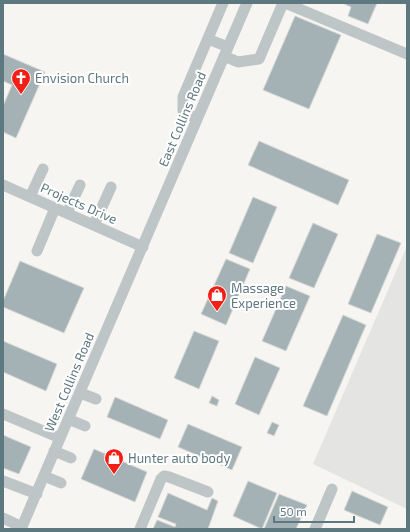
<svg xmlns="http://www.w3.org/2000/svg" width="410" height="532" font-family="'Exo 2',sans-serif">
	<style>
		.built { fill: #e4e5e3 }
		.building { fill: #a4b2b5; stroke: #d7d7d5 }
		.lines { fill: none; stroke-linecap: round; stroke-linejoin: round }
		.minor { stroke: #bec5c7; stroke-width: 11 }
		.labels { text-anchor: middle; stroke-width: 4; stroke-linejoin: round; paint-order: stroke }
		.poi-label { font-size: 13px; fill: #5e7880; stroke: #fff; text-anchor: start }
		.street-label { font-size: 13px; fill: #5e7880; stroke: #fff }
	</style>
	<rect width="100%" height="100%" fill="#f6f5f2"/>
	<path class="built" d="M407,246v263l-94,-45z"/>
	<path class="building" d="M342,3h35l-9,21 -20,-8 3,-9z
		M295,16l46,19 -32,74 -46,-19z
		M3,54l42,18 -29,66 -13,-6v-26l9,-21 -9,-4z
		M259,141l90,39 -11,25 -90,-40z
		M253,197l24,10 -24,56 -24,-10z
		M313,223l25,11 -24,54 -25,-10z
		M377,234l24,9 -30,70 -23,-9z
		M226,259l24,10 -24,56 -25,-11z
		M20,261l64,27 -20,45 -61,-26v-6z
		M286,286l24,10 -24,55 -24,-10z
		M343,315l23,10 -39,91 -24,-10z
		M194,331l25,10 -20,48 -25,-11z
		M3,341l54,23 -11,27 -43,-19z
		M255,357l25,11 -21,47 -24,-11z
		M212,396l7,4 -2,6 -8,-3z
		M115,397l53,23 -8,19 -53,-22z
		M272,422l7,3 -5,11 -7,-3z
		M188,424l54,23 -10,23 -54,-23z
		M3,435l28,12 -12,27 -16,-6z
		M94,449l53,23 -12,30 -54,-23z
		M248,481l29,12 -15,36 -29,-13z
		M352,491l36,16 -8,18 -36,-15z
		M168,493l39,17 5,-12 6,3 -10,28h-55l4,-9 18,7 1,-3 -18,-7z
		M279,494l28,11 -11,24h-32z"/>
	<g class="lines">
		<path class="minor" d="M285,3l122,51
			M208,39l20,8
			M224,56l14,6 21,-3 24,-56
			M197,119l-14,-8v-14l40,-94
			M3,185l140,62
			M30,197l13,-28
			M67,213l13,-28
			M94,225l17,-38
			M37,251l18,-43
			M80,393l16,6
			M3,414l57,24
			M68,419l17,7
			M54,451l17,7
			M44,476l17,7
			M3,481l34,13
			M3,518l19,9
			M21,529l226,-526
			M140,529l21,-50 3,-3 5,1 39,15
			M315,529l17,-40"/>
	</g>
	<defs>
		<g id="church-pin" transform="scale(1)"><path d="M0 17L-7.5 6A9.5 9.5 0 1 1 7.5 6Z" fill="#f31e15" stroke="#fff"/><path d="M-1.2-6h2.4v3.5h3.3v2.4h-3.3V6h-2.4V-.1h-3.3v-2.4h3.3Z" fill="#fff"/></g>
		<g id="shop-pin" transform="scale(1)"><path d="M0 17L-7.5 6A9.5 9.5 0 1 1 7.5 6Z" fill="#f31e15" stroke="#fff"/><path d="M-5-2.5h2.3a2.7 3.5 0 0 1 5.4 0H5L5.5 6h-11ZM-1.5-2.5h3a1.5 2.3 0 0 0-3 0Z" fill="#fff"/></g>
	</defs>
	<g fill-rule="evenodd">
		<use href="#church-pin" x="21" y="78"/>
		<use href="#shop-pin" x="217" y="295"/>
		<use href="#shop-pin" x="114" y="458"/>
	</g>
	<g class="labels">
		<g class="poi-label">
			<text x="35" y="83">Envision Church</text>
			<text x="231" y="293">Massage<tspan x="231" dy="15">Experience</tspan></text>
			<text x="128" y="463">Hunter auto body</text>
		</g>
		<g class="street-label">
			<text transform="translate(182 119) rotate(-67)" y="5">East Collins Road</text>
			<text transform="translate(79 203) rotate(24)" y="5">Projects Drive</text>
			<text transform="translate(69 382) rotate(-67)" y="5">West Collins Road</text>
		</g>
	</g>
	<rect width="410" height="532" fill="none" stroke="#5e7880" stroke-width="8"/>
	<path d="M274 516v6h80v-6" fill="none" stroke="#5e7880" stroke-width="2"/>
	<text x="280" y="516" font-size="12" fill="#5e7880" stroke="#ffffff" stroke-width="3" paint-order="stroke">50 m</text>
</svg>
